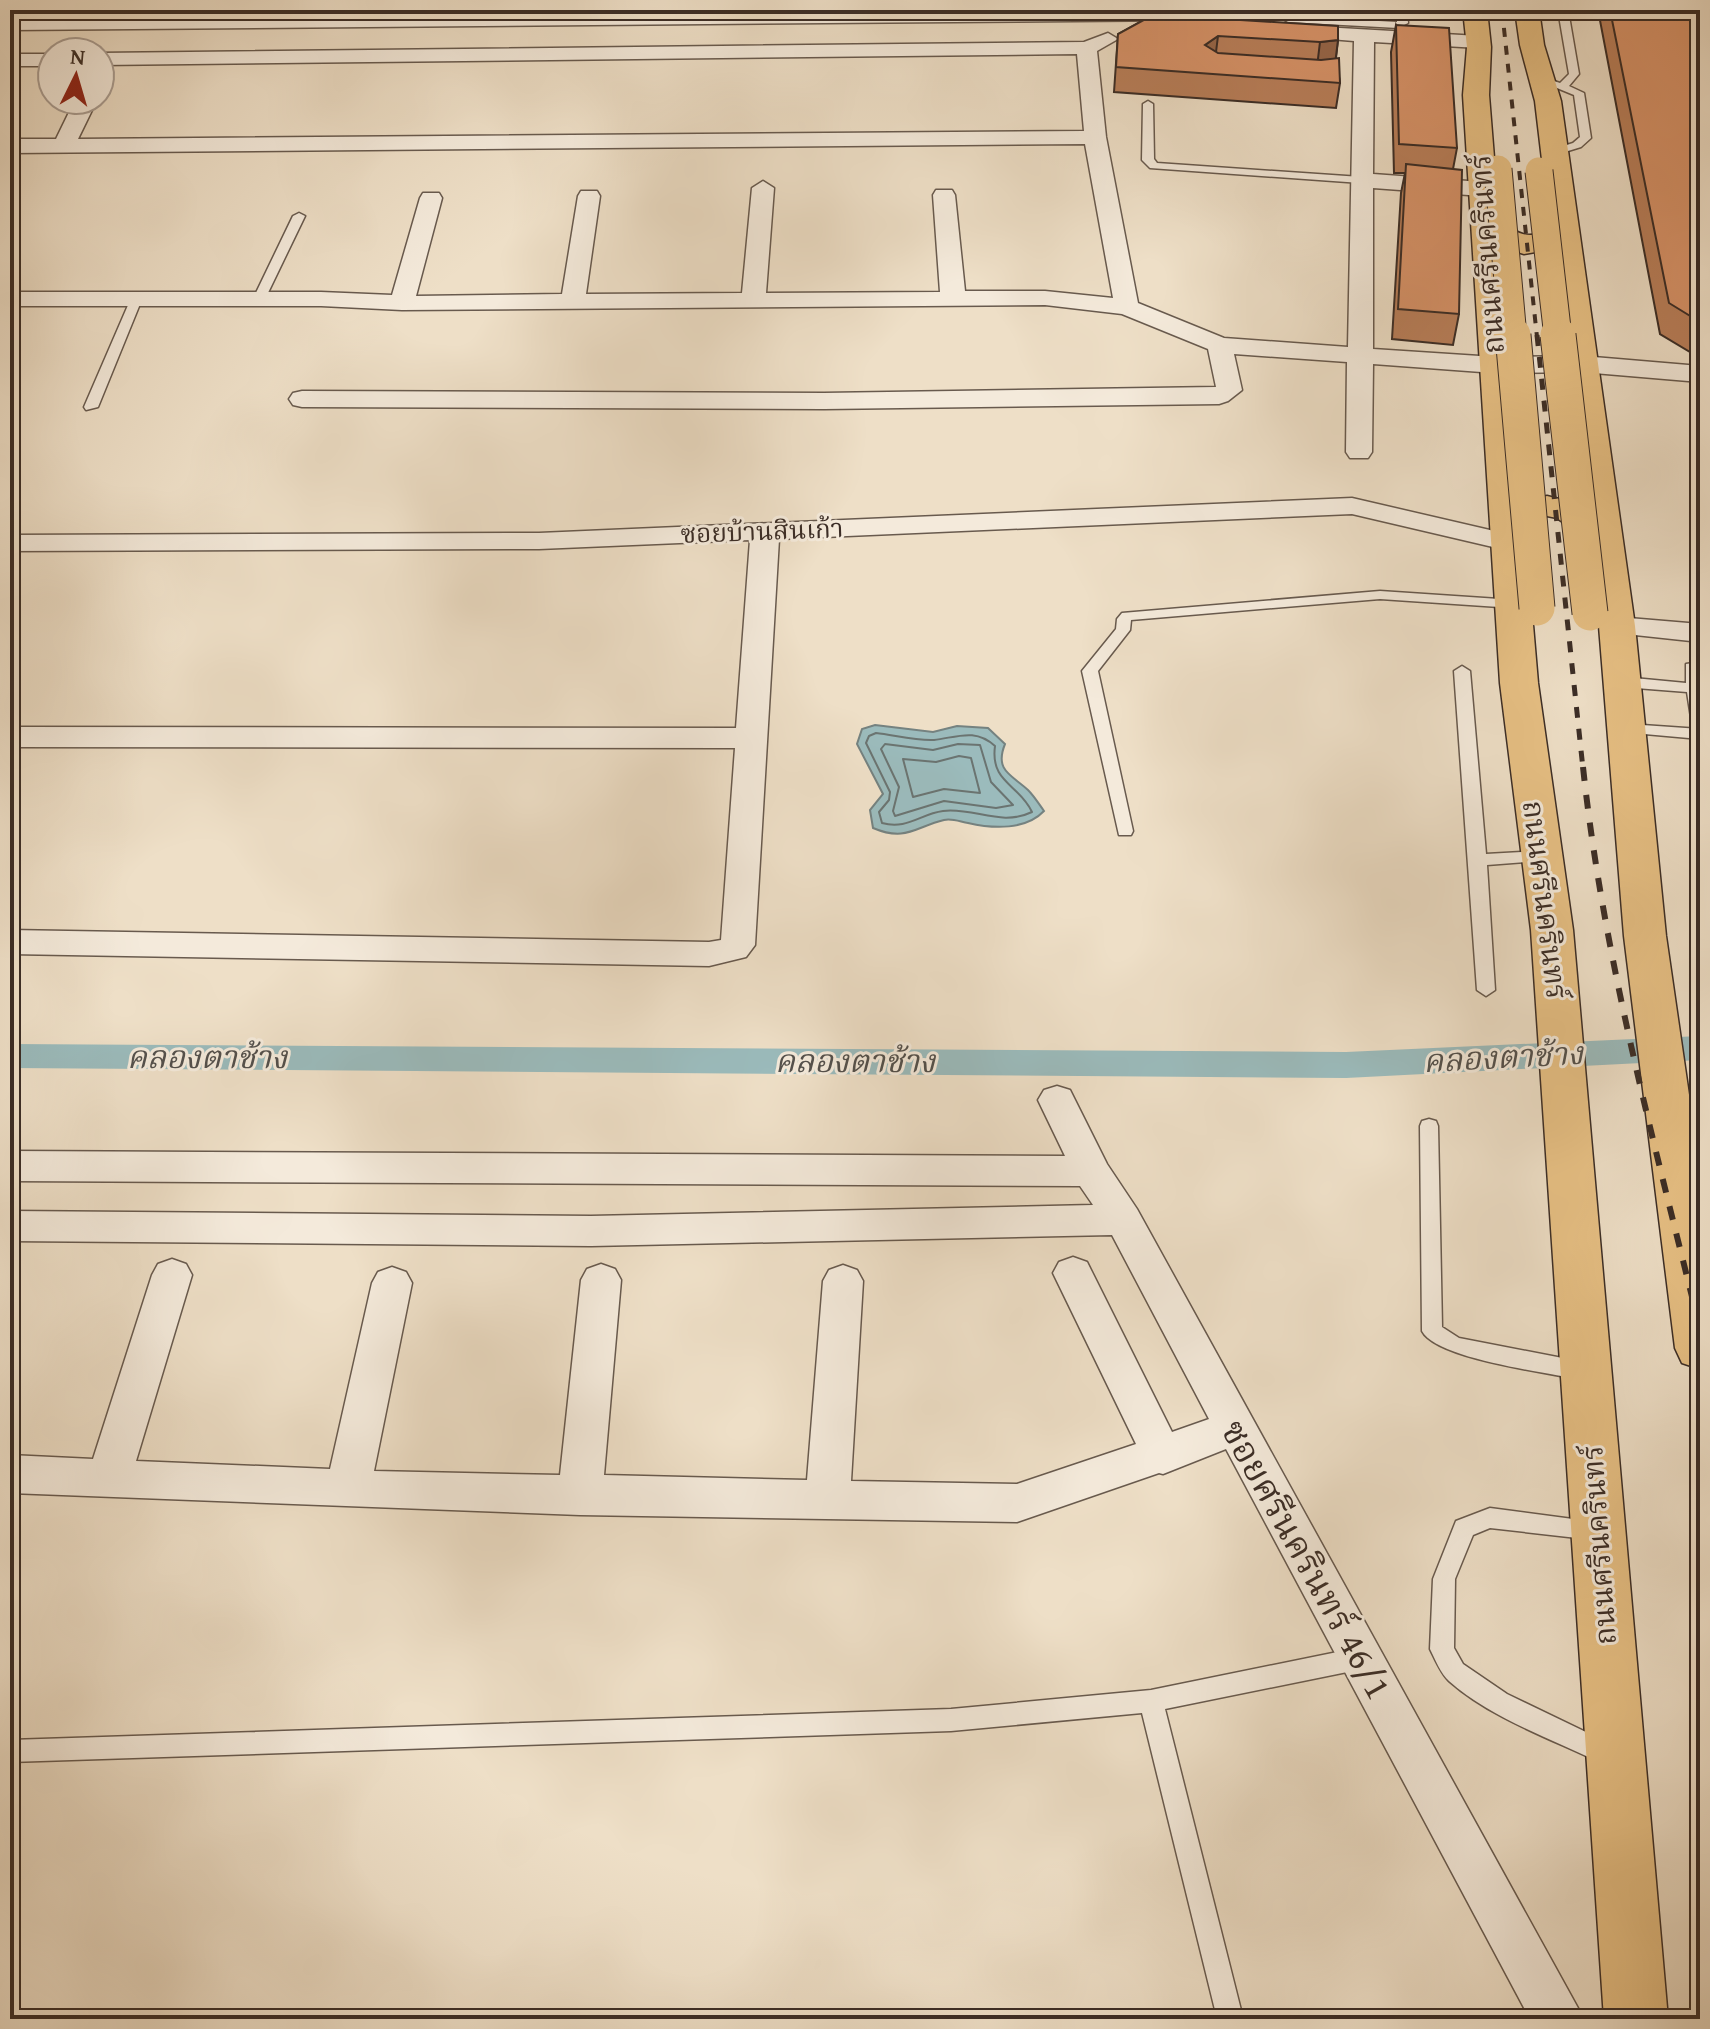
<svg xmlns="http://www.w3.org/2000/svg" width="1710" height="2029" font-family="'Gentium Book Plus','Noto Serif Thai',serif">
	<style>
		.water { fill: #9bbbbc; stroke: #758280; stroke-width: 2 }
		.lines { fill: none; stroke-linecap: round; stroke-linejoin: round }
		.shore { stroke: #6b7471; stroke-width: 2 }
		.canal { fill: #9bbbbc; fill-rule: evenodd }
		.lane-casing { stroke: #685a4e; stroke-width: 3 }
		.street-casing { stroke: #685a4e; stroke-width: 3 }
		.primary-casing { stroke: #3b2d26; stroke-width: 3 }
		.lane { fill: #f4eadb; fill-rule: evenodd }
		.street { fill: #f4eadb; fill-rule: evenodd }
		.primary { fill: #e7c084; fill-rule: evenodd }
		.rail-far3 { stroke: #3b2d26; stroke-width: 4; stroke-dasharray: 9 9; stroke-linecap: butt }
		.rail-far2 { stroke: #3b2d26; stroke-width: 5; stroke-dasharray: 11 11; stroke-linecap: butt }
		.rail-far1 { stroke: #3b2d26; stroke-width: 6; stroke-dasharray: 14 14; stroke-linecap: butt }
		.rail { stroke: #3b2d26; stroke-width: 8; stroke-dasharray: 18 18; stroke-linecap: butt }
		.primary-bridge-far1-casing { stroke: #3b2d26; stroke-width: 29; stroke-linecap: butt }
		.primary-bridge-casing { stroke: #3b2d26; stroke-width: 37; stroke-linecap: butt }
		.primary-bridge-far1 { stroke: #e7c084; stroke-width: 27 }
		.primary-bridge { stroke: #e7c084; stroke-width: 35 }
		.wall { fill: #b87e59; stroke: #3b2d26; stroke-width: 2 }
		.shaded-wall { fill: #966649; stroke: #3b2d26; stroke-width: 2 }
		.building { fill: #d69268; stroke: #3b2d26; stroke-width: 2 }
		.labels { text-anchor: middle; stroke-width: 6; stroke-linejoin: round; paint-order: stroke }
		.far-street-label { font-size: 26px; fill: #3b2d26; stroke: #f4eadb }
		.street-label { font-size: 30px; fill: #3b2d26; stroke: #f4eadb }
		.water-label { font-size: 32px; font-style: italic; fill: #53504c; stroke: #f4eadb }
		.near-street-label { font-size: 36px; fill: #3b2d26; stroke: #f4eadb }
	</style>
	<rect width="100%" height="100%" fill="#eedfc7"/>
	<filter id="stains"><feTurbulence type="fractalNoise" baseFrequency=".0025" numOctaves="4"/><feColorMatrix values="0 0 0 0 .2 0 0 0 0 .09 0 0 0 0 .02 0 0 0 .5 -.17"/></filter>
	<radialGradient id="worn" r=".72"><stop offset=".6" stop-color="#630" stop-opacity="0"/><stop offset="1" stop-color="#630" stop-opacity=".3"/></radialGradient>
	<path class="water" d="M875,725l58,7 24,-6 31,2 17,16c-11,27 7,31 23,46 6,6 11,14 16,21 -18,19 -50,18 -76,12 -7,-1 -16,-5 -24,-3 -29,7 -38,22 -71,8l-3,-18 13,-16 -26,-50 5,-15z"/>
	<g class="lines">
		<path class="shore" d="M876,733c18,2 40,8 58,7 24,-3 41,-12 61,6 -5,37 24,38 37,66 -31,15 -58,-5 -89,-1 -23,3 -36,19 -61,12l-3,-11 10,-12 1,-8 -24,-49 3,-7z
			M885,744l48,6 25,-6 22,1 11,37 22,23 -17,3 -52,-7 -49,15 -2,-5 6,-24 -18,-38z
			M959,756l12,2 9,35 -36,-4 -31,8 -10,-38 33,3z"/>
		<path class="canal" d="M1700,1036v24l-354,18 -1336,-10v-24l1336,8z"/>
		<g class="lane-casing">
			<path id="lane" d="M1397,10h10l1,13 -10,5 -110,-6 -5,-3 5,-3 109,6z
				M1558,10h10l11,64 -10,12 15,7 7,45 -10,9 -26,8 -5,-3 1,-2 22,-7 7,-6 -6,-42 -34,-14 5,-3 15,5 9,-9z
				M1148,101l5,3 1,55 3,4 204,14 6,3 -6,3 -211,-15 -8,-8 1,-56z
				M299,213l6,3 -40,83 -10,3 -2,-3 40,-83z
				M132,296l10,3 -44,108 -12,3 -2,-3z
				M1380,591l134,9 7,4 -7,4 -134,-9 -249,21 -1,10 -32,41 35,160 -2,4h-12l-37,-164 34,-42 1,-10 5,-6z
				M1700,662v67l-8,-5 -5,-32 -64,-5 -8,-5 8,-5 63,6v-19z
				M1462,666l8,5 16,183 55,-3 8,5 -8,5 -54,4 8,125 -9,6 -9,-6 -23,-319z
				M1628,724l72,5v10l-78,-7 -2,-3 2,-3z
				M1429,1119l7,2 2,5 4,201 17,11 124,24 7,3 3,6 -3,6 -7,3c-33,-7 -147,-21 -161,-49l-2,-205 2,-5z
				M1490,1508l113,15 3,7 -3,7 -8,3 -105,-12 -17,7 -18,44 -1,69 9,16 44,30 108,52 4,8 -4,8 -8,3 -8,-3c-50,-24 -108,-44 -150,-81 -8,-7 -14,-22 -19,-32l3,-70 23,-58z
				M1362,1647l8,3 4,8 -4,8 -8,3 -197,40 77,305 -2,5h-22l-2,-5 -74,-301 -191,18 -941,31v-22l941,-31 200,-19z"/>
		</g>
		<g class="street-casing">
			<path id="street" d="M965,10h234l42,14 3,4 -10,6 -45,-14 -1179,10v-12z
				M1288,25l191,11 10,6 -10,6 -105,-6 -1,132 109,8 8,2 3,5 -3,5 -8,2 -109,-8v161l122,8 87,-1 118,10v16l-118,-10 -87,1 -122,-9 -1,88 -4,6h-18l-4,-6 1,-90 -113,-8 8,36 -14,11 -9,3 -395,5 -522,-2 -9,-2 -4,-6 4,-6 9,-2 522,2 392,-6 -8,-38 -86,-35 -77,-9 -643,5 -81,-4h-311v-14h311l71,3 28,-97 3,-5h16l3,5 -26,98 146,-2 16,-98 3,-5h16l3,5 -14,98 156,-1 10,-105 11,-7 11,7 -8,105 174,-1 -7,-97 3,-5h16l3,5 10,96h80l68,7 -28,-154 -1075,9v-14h46l19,-39h22l-19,39 1006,-8 -7,-77 -977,11v-12l984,-11 24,-9 10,6 -21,12 9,86 32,166 86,35 124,9 6,-306 -73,-6 -3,-4 3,-4z
				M10,54h42v12h-42z
				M1352,498l168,39 4,6 -4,6 -10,2 -158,-37 -573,25 -24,406 -9,12 -37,9 -699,-12v-24l699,12 12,-2 14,-192 -725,-1v-20l726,1 14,-188 -211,9 -529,2v-16l529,-2z
				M1617,617l83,7v18l-93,-10 -5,-6 5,-6z
				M1057,1086l13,4 37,74 30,45 447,810h-54l-304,-570 -63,25 -4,-1 -142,49 -437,-7 -570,-22v-38l83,4 59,-184 6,-11 14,-5 14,5 6,11 -56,186 194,8 42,-186 6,-11 14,-5 14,5 6,11 -38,188 186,4 21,-195 6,-11 14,-5 14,5 6,11 -17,195 203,5 16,-199 6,-11 14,-5 14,5 6,11 -12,200 166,3 119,-40 -83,-171 6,-11 14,-5 14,5 85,170 37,-13 -97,-184 -521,11 -581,-5v-30l581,5 502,-11 -13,-19 -1070,-5v-30l1055,5 -27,-56 6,-10z"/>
		</g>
		<g class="primary-casing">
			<path id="primary" d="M1463,10h24l4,37 -2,48 10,125c18,14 32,22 51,7l-15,-126 -15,-56 -5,-35h24l5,35 17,56 74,525 31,310 34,235v198l-18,-6 -7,-15 -51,-412 -25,-310 -11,-86 -31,-22 -10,-2 -22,16 13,151 35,247 95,1089h-64l-73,-1089 -31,-247 -37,-588 4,-48zM1501,247l23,7 29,-5 31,256 -37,-9 -24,6z"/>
		</g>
		<use href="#lane" class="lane"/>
		<use href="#street" class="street"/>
		<use href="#primary" class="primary"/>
		<path class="rail-far3" d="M1502,10l35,327"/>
		<path class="rail-far2" d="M1537,335l46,434"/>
		<path class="rail-far1" d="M1583,767c20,188 70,371 115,554"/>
		<path class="rail" d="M1697,1319l3,11"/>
		<g class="primary-bridge-far1-casing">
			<path id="primary-bridge-far1" d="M1498,169l15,168
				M1539,171l19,166"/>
		</g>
		<g class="primary-bridge-casing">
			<path id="primary-bridge" d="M1513,335l24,273
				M1558,335l32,278"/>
		</g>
		<use href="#primary-bridge-far1" class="primary-bridge-far1"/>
		<use href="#primary-bridge" class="primary-bridge"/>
	</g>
	<path class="wall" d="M1152,10h52l5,8 129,22 -2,18 4,25 -4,25 -222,-16 4,-58 33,-18z
		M1319,10h76l-1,9 -75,-4z
		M1598,10h102v348l-40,-24z
		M1396,25l61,123 -4,21 6,145 -6,31 -61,-6 9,-146 4,-20h-11l-3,-121z"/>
	<path class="shaded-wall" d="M1218,36l-3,24 -10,-15z
		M1338,40l-3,24 -18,3 3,-25z"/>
	<path class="building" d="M1155,10h49l5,8 129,8v14l-18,2 -102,-6 -13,9 13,8 103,7 18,-2 1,25 -224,-16 2,-33 37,-20z
		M1610,10h90v312l-31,-19z
		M1396,25l53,3 8,120 -58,-4z
		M1406,164l56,6 -3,144 -61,-5z"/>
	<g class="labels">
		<g class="far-street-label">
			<text transform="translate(762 531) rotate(-2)" y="9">ซอยบ้านสินเก้า</text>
		</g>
		<g class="street-label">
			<text transform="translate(1487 254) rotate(-94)" y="10">ถนนศรีนครินทร์</text>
			<text transform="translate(1545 900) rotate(83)" y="10">ถนนศรีนครินทร์</text>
			<text transform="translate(1599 1545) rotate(-94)" y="10">ถนนศรีนครินทร์</text>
		</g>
		<g class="water-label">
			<text x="207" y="1068">คลองตาช้าง</text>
			<text transform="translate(1503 1057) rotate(-3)" y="11">คลองตาช้าง</text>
			<text x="855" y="1072">คลองตาช้าง</text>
		</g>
		<g class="near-street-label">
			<text transform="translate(1307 1559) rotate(61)" y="13">ซอยศรีนครินทร์ 46/1</text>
		</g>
	</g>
	<rect width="1710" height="2029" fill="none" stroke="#eedfc7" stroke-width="40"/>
	<rect x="12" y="12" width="1686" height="2005" fill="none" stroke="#3b2d26" stroke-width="4"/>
	<rect x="20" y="20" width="1670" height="1989" fill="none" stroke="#3b2d26" stroke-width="2"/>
	<g transform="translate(76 76) rotate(5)"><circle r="38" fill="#f4eadb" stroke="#aa9e93" stroke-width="2"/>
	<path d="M0-6L14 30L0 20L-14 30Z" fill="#8f2418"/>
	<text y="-12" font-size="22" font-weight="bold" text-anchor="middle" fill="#3b2d26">N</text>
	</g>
	<rect width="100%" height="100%" filter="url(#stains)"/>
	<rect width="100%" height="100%" fill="url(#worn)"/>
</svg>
